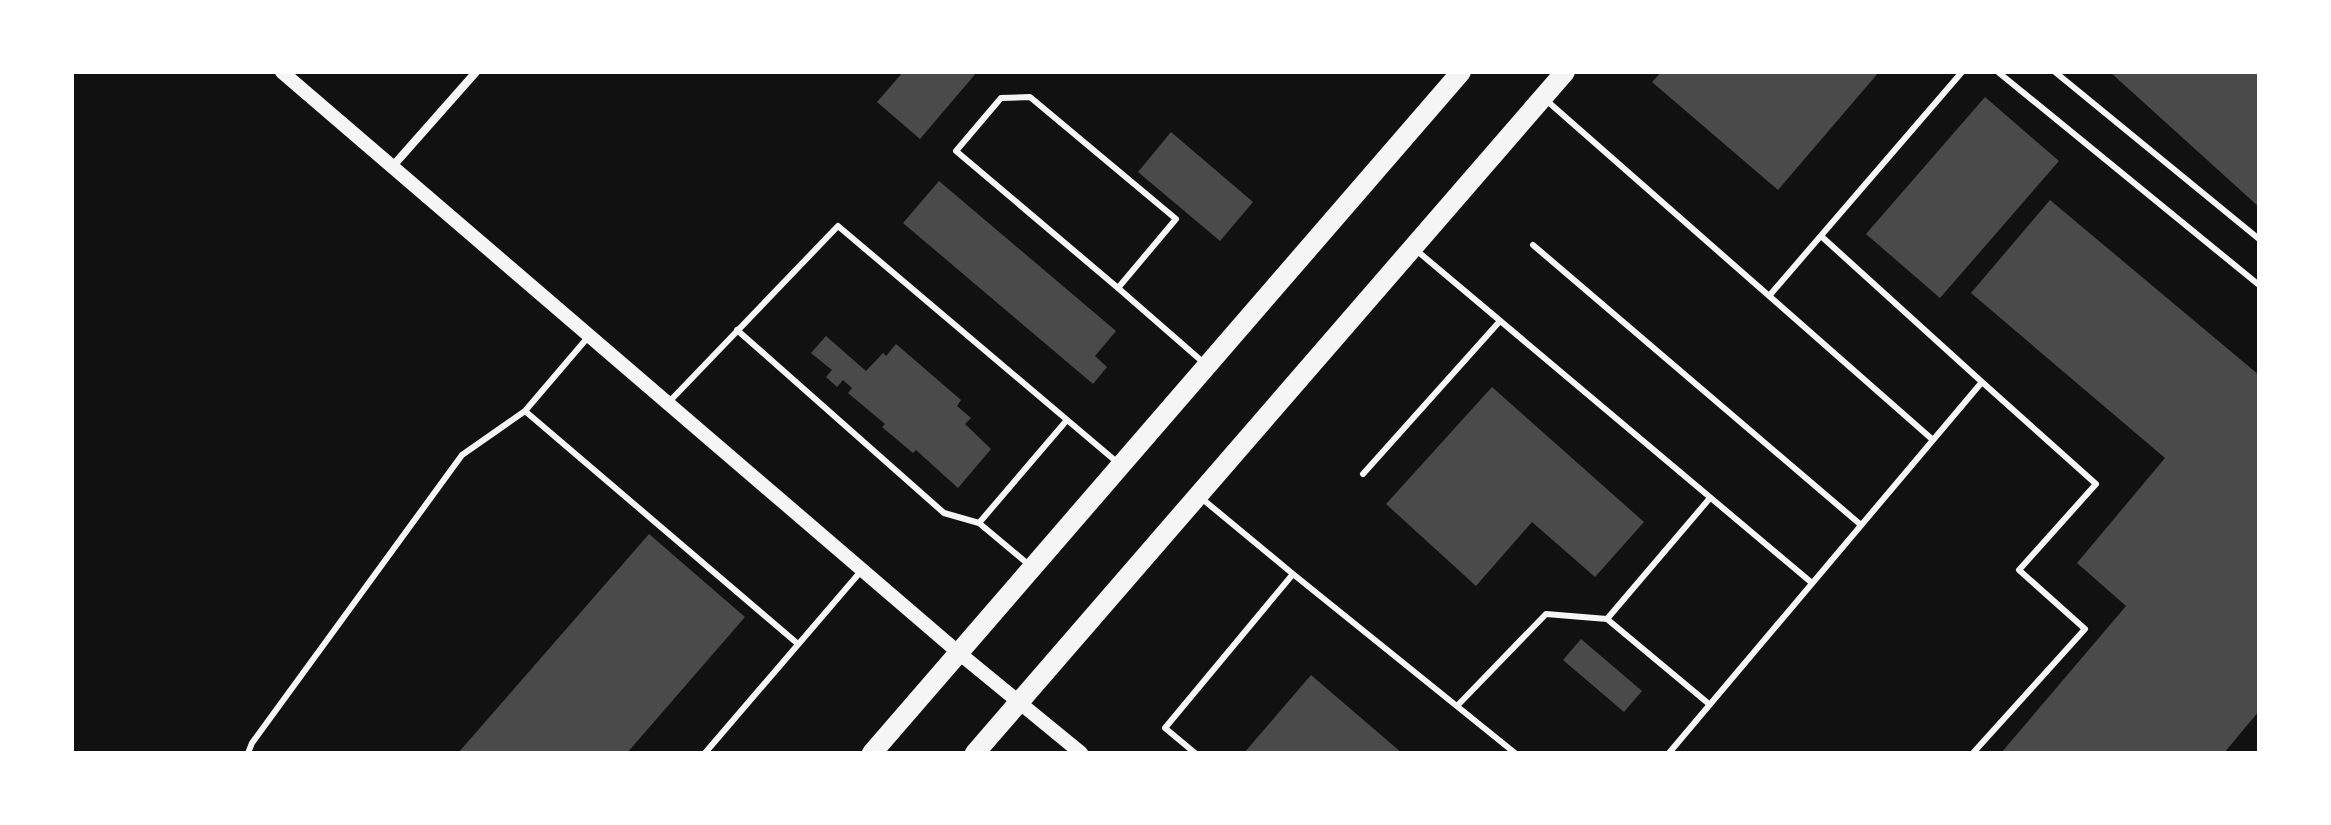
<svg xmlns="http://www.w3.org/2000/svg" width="2331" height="825" font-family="Cabin,sans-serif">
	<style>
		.building { fill: #4a4a4a }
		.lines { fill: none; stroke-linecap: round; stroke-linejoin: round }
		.service { stroke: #f5f5f5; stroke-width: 6 }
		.minor { stroke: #f5f5f5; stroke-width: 8 }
		.tertiary { stroke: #f5f5f5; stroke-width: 14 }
		.primary { stroke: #f5f5f5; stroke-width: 20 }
	</style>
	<rect width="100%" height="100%" fill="#111"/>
	<path class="building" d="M903,72h74l-57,67 -43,-37z
		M1661,72h218l-101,118 -126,-108z
		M2110,72h149v135z
		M1985,97l74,64 -119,137 -74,-64z
		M1171,132l82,70 -33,39 -82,-69z
		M939,181l177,150 -21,25 12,11 -14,17 -190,-161z
		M2050,200l209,175v336l-35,42h-223l125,-147 -49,-43 88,-105 -194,-165z
		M826,336l40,35 17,-18 3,3 10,-12 65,56 -4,6 14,12 -6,6 26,25 -33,39 -42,-38 -3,3 -31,-26 3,-3 -37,-31 4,-5 -9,-8 -6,7 -11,-10 6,-7 -21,-17z
		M1492,387l152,135 -49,55 -63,-55 -56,64 -90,-82z
		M649,534l96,83 -118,136h-169z
		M1581,639l61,52 -18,21 -61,-52z
		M1311,675l91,78h-158z"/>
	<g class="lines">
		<path class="service" d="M1998,72l261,213
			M2055,72l204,167
			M1546,100l387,340
			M1533,245l328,280
			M1416,250l396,333
			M1118,288l-162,-137 45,-53 29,-1 146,122 -58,69 86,75
			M1769,296l193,-224
			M737,330l207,183 35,10 49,41
			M668,403l170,-177 280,237
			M525,411l273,233
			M1363,474l137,-153
			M1200,497l93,77
			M979,523l88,-103
			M1709,704l-102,-85 103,-121
			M1457,706l89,-92 61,5
			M248,753l4,-10 210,-288 63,-44 64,-75
			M705,753l157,-183
			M1195,753l-30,-25 128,-154 222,179
			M1669,753l313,-371 -161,-146
			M1973,753l112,-124 -66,-59 77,-86 -114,-102"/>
		<path class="minor" d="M392,167l84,-95"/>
		<path class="tertiary" d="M282,72l677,581 122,100"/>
		<path class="primary" d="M872,753l589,-681
			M975,753l590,-681"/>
	</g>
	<rect width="2331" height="825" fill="none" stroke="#ffffff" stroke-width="148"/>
</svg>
